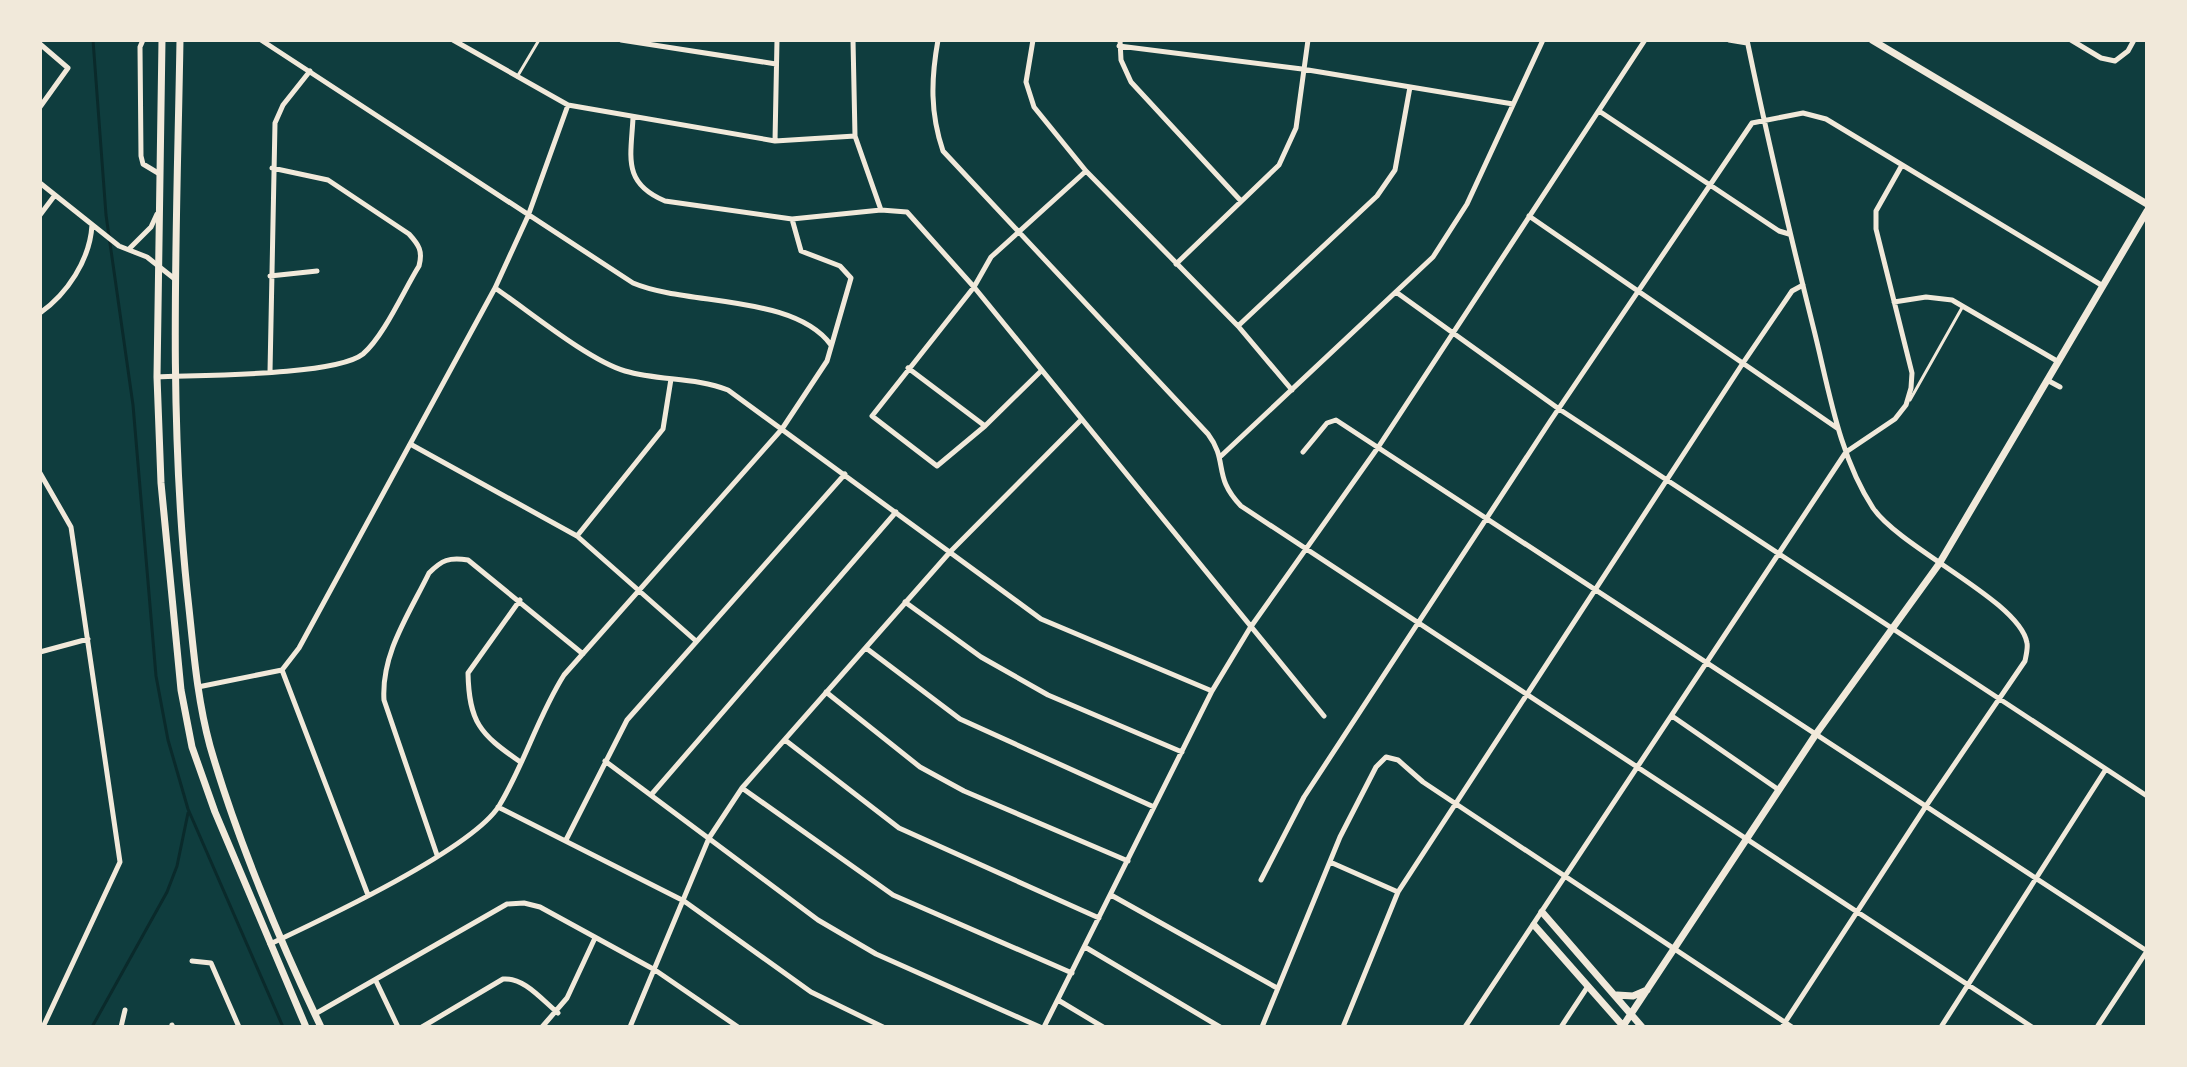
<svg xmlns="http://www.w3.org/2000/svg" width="2187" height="1067" font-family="'Noto Sans',sans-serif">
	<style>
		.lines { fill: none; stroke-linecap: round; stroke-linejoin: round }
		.stream { stroke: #0a2a2b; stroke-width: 3 }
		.service { stroke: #f1e9da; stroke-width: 3 }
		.minor { stroke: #f1e9da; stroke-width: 5 }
		.tertiary { stroke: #f1e9da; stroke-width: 7 }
		.secondary { stroke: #f1e9da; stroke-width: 7 }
	</style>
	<rect width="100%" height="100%" fill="#0f3d3e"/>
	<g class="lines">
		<path class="stream" d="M93,40l13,175 27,190 23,271 12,64 20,69 95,218
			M92,1027l75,-135 10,-26 11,-53"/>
		<path class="service" d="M517,77l22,-37
			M1910,400l53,-94"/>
		<path class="minor" d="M143,40l-3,7 1,109 2,8 15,9
			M261,40l372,243c54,23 161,11 198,62
			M453,40l115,65 207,36 80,-5
			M621,40l155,24
			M853,40l2,96 26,74
			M938,40c-7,39 -8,73 5,111l265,283c21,28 4,42 33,72l791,521
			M1033,40l-7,42 8,25 52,64 152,155 54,64
			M1120,40l1,20 10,22 110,119
			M1729,40l18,3
			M1747,40c20,97 43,194 67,290 15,60 25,126 59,178 28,41 147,93 154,135 1,5 -1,13 -2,18l-99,145 -144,221
			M2071,40l30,18 14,3 13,-10 6,-11
			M40,44l28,24 -28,39
			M1119,46l183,23 211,35
			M1599,111l180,120 10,3
			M633,118c-2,39 -11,65 32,83l127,18 89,-9 26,2 67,75 350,429
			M775,141l2,-101
			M40,183l79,63 28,11 29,23
			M40,215l15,-20
			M1529,216l308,212
			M130,248l21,-21 6,-13
			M1176,264l103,-99 17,-37 12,-88
			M270,276l47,-5
			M495,288c34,23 93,72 130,83 34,10 70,6 103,19l313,229 171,72
			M1396,292l163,117 588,387
			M1894,302l32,-5 26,3 105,61
			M40,313c27,-19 50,-53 52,-88
			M1238,326l139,-130 18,-26 15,-83
			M908,368l77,58
			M270,372l5,-249 8,-18 27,-34
			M1040,372l-55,54 -48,40 -65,-50 102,-129 17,-30 95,-86
			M157,377c40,-2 178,-1 206,-23 21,-18 41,-64 56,-88 4,-15 0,-21 -10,-32l-81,-54 -56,-12
			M2047,380l13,7
			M412,445l165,91 119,105
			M1303,452l24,-29 9,-3 811,531 -50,76
			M1221,456l212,-199 34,-53 76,-164
			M40,473l31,54 49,335 -77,165
			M577,536l86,-107 8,-50
			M905,602l76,55 67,38 134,57
			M866,648l94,71 194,88
			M40,652l48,-13
			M282,670l86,225
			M198,687l84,-17 17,-22 196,-360 33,-72 40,-111
			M826,692l94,75 44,24 164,70
			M1672,716l107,74
			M785,740l114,88 200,90
			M519,761c-39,-27 -50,-39 -51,-88l52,-73
			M605,761l213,159 58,34 164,73
			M742,788l151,107 179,78
			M651,795l245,-283
			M498,807l186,94 127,91 72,35
			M566,840l61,-120 218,-246
			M437,855l-53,-155c-3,-46 25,-86 45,-127 13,-13 20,-16 39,-13l115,94
			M1330,862l68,30
			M1261,880l43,-83 247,-377 201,-297 51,-10 23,6 277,167
			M1111,895l166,93
			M270,944c51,-24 201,-94 229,-138 25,-41 39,-90 65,-131l218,-246 45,-68 24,-83 -11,-12 -39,-15 -9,-32
			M1085,947l135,80
			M192,961l19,2 28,64
			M376,981l22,46
			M1058,1000l45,27
			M315,1014l192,-110 17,-1 16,4 115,63 83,57
			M172,1025l1,2
			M121,1027l4,-17
			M422,1027l81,-48c21,-2 39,21 55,34
			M542,1027l25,-29 28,-60
			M630,1027l79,-189 33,-50 208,-236 131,-132
			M1044,1027l168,-336 38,-63 129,-182 266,-406
			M1262,1027l78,-190 36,-70 10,-10 12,3 25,22 369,245
			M1343,1027l55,-135 345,-529 49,-72 11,-6
			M1465,1027l381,-575 49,-33 11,-14 5,-17 1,-15 -36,-144v-18l26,-46
			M1561,1027l27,-41
			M1941,1027l165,-258"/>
		<path class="tertiary" d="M1872,40l275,164
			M1542,912l100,115
			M1534,925l90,102
			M1617,995l16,1 14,-6
			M1623,1026l193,-292 123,-170 208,-353"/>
		<path class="secondary" d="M162,40l-5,337 4,106 20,207 11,57 23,65 91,215
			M180,40c-3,183 -12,367 7,550 6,52 9,105 23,156 26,90 70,196 111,281"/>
	</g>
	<rect width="2187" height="1067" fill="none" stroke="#f1e9da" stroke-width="84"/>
</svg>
